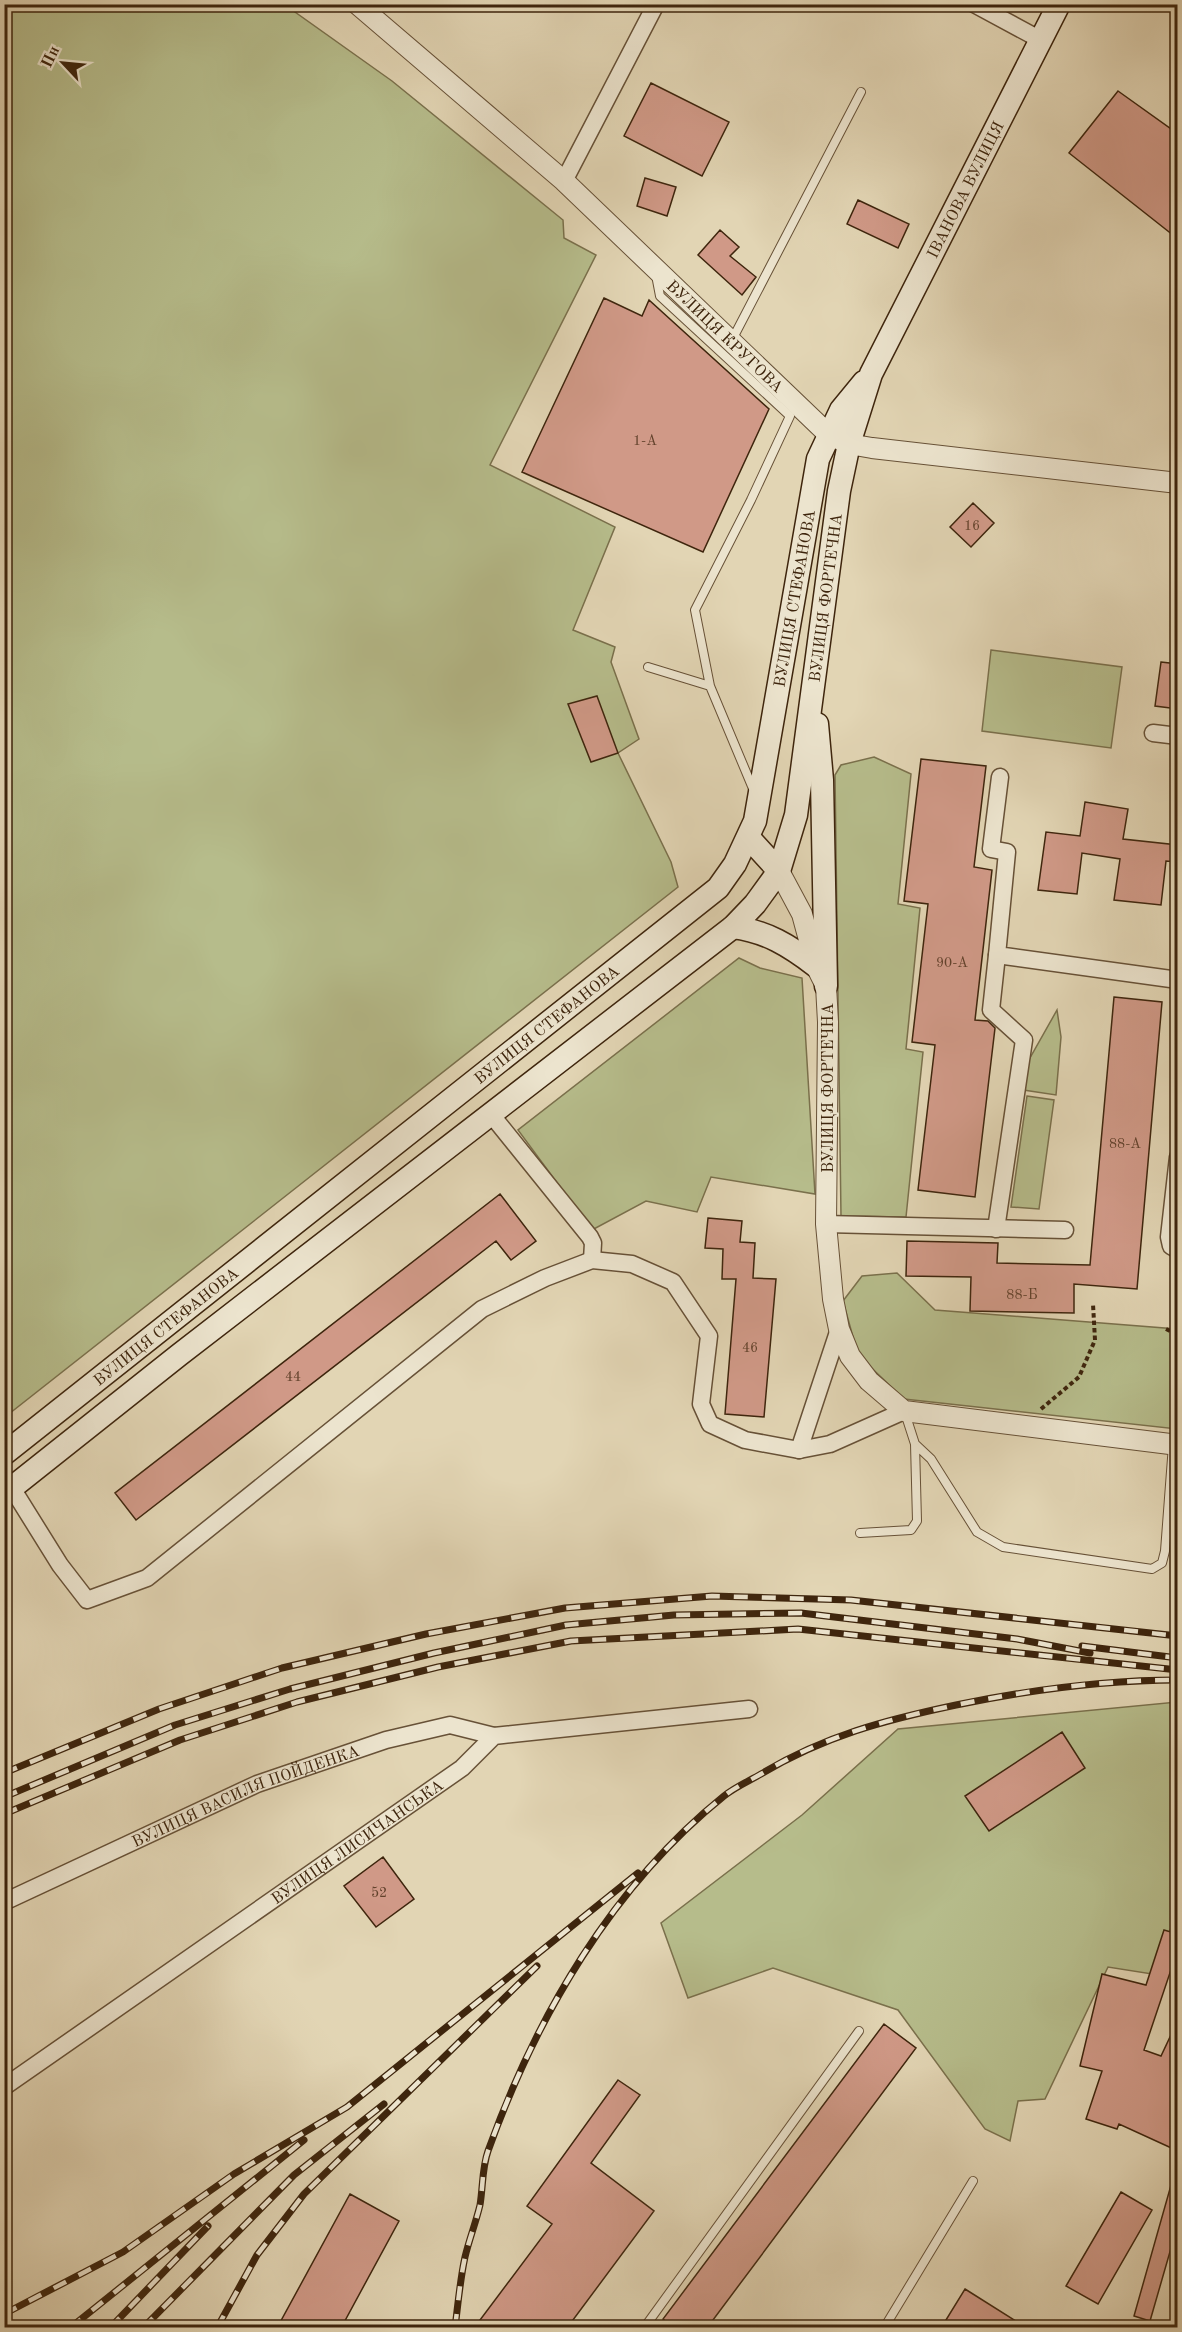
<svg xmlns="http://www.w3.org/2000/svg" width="1182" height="2332" font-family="'Old Standard TT',serif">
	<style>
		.green { fill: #b6bc8b; stroke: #7a704c; stroke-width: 1.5 }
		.building { fill: #d09987; stroke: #3e250d; stroke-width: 1.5 }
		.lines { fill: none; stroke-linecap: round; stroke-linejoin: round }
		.service-casing { stroke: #675137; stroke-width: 10 }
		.minor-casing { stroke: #675137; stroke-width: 19 }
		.tertiary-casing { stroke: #675137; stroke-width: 22 }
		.secondary-casing { stroke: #3e250d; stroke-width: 25 }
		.path { stroke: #3e250d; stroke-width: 4; stroke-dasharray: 4.5 3; stroke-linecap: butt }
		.service { stroke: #ece4ce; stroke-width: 8 }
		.minor { stroke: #ece4ce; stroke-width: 16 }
		.tertiary { stroke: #ece4ce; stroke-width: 20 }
		.secondary { stroke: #ece4ce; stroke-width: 22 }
		.rail-casing { stroke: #3e250d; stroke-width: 7 }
		.rail { stroke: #ece4ce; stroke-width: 4.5; stroke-dasharray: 14; stroke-linecap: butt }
		.labels { text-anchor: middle; stroke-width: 4.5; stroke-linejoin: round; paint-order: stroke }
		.number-label { font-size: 14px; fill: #62422c }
		.street-label { font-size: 16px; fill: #3e250d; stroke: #ece4ce }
	</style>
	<rect width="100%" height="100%" fill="#e2d5b4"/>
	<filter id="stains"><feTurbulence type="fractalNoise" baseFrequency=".00333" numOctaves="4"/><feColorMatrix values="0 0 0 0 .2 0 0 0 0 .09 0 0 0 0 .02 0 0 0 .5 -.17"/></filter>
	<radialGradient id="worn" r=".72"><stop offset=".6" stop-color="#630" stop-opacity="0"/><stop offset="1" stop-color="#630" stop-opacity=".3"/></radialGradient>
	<path class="green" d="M5,5h280l107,76 171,139 1,18 32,17 -106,210 125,62 -42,103 42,17 -4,15 28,77 -21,14 53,109 7,25 -673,530z
		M991,650l131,17 -11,81 -129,-17z
		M874,757l37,17 -13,130 22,4 -14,141 17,3 -17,165 -65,-1 -6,-441 6,-10z
		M739,958l21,10 42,10 13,216 -104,-17 -14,35 -51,-11 -54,29 -74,-100z
		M1057,1010l4,27 -5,58 -39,-6v-8z
		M1027,1096l27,4 -15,109 -28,-2z
		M897,1273l38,37 242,19v100l-273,-30 -46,-44 -15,-54 19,-25z
		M1177,1702l1,199 -3,17 -23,56 -44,-7 -63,132 -27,2 -8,40 -25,-12 -87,-119 -125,-42 -85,30 -27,-75 141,-108 96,-86z"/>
	<path class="building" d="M651,83l78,39 -27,54 -78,-40z
		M1118,91l60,43v105l-109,-86z
		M645,178l31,9 -9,29 -30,-10z
		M858,200l51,24 -11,24 -51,-24z
		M720,230l19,17 -9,9 26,21 -14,18 -44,-40z
		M604,298l38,18 7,-16 120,109 -66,143 -181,-80z
		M973,503l21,20 -23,24 -21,-20z
		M1161,662l17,2v45l-23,-3z
		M597,696l21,57 -27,9 -23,-58z
		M921,759l65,7 -12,101 18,3 -17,150 13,1 7,7 -20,169 -57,-7 17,-145 -23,-3 16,-138 -24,-3z
		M1085,802l43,7 -5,30 55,6v17l-12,-1 -5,44 -47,-5 6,-41 -38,-6 -5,41 -39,-4 8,-58 34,4z
		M1114,997l48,5 -25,287 -63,-5v29l-104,-2 1,-34 -65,-1 1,-35 91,2 -1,20 93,2z
		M500,1194l36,47 -25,19 -15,-19 -360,279 -21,-27z
		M708,1218l34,3 -2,21 15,1 -2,35 23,1 -12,138 -39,-3 11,-135h-14l1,-30 -18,-1z
		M1062,1732l23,36 -96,63 -24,-35z
		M383,1857l31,42 -38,28 -32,-41z
		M1164,1930l14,4v15l-34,101 17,6 17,-36v131l-59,-27 -2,5 -31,-10 16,-48 -22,-5 22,-92 44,11z
		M884,2024l32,24 -209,280h-33l-11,-9z
		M618,2080l22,15 -49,68 63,48 -87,117h-93l78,-104 -25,-18z
		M1173,2178l5,1v45l-28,97 -16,-5z
		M1121,2192l31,18 -54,94 -32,-18z
		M350,2194l49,27 -58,107h-64z
		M965,2289l62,39h-86z"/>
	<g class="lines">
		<g class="service-casing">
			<path id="service" d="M656,275l4,21 130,120 -39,84 -56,110 15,76
				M732,340l129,-248
				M648,667l62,19 44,105
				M905,1413l10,31 16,15 46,73 26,15 149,22 10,-6 3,-12 8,-106
				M860,1533l51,-3 6,-9 -2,-77
				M644,2328l215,-297
				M884,2328l89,-147"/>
		</g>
		<g class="minor-casing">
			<g id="minor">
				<path d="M974,4l67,36"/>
				<path d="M564,181l92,-177"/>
				<path d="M1153,733l25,3"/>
				<path d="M1000,777l-9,72 16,3 -10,103 181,25"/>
				<path d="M490,1113l100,124 3,6 -1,17"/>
				<path d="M1178,1157l-9,80 2,9 7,4"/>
				<path d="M826,1224l239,6"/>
				<path d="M996,1229l28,-189 -33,-30 6,-55"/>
				<path d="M799,1450l40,-121"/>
				<path d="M12,1488l48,77 27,35 60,-22 335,-269 63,-31 47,-18 40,4 41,18 36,54 -8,68 9,20 35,16 54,10 31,-6 74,-33"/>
				<path id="s1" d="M4,1902l253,-118 129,-44 64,-15 44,11"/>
				<path id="s2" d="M4,2087l458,-319 32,-32 255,-27"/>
			</g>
		</g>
		<g class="tertiary-casing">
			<g id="tertiary">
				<path id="s3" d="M357,4l207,177 264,253 21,10 23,4 306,35"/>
				<path d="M779,871l23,43 14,52 10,20 2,36 -2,202 7,75 6,30 11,27 19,25 35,30 274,34"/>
			</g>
		</g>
		<g class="secondary-casing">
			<g id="secondary">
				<path d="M817,724l5,56 4,206"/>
				<path d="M749,838l30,33"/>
				<path d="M733,927c33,4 57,19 83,39"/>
				<path id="s4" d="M4,1454l714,-566 17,-24 20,-43 63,-362 23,-49 23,-28"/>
				<path id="s5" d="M4,1494l175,-139 554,-428 22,-23 24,-33 17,-56 43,-324 10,-47 22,-70 188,-370"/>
			</g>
		</g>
		<path class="path" d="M1166,1329l12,6
			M1041,1409l38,-32 16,-37 -2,-36"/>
		<use href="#service" class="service"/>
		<use href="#minor" class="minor"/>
		<use href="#tertiary" class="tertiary"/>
		<use href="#secondary" class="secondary"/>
		<g class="rail-casing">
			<path id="rail" d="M1082,1646l96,12
				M4,1773l155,-64 123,-41 144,-34 139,-26 147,-12 139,4 327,36
				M4,1797l171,-72 115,-36 144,-36 132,-28 108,-10 127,-2 216,26 73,14
				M4,1814l176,-74 117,-38 141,-35 133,-26 227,-12 380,41
				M4,2314l119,-62 111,-78 113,-67 291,-234
				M70,2328l234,-188
				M110,2328l98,-102
				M143,2328l151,-153 90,-71
				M217,2328l40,-73 47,-61 233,-228
				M455,2328c3,-24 5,-48 10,-71 4,-17 11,-35 15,-52 3,-18 2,-37 8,-54 48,-134 124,-265 236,-355 11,-9 25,-15 37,-22 63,-38 124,-54 195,-69 73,-15 147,-25 222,-25"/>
		</g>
		<use href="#rail" class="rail"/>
	</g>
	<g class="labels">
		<g class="number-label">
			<text x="645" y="445">1-А</text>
			<text x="972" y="530">16</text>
			<text x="952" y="967">90-А</text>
			<text x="1125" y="1148">88-А</text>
			<text x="1022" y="1299">88-Б</text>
			<text x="750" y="1352">46</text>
			<text x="293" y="1381">44</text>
			<text x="379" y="1897">52</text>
		</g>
		<g class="street-label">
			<text dy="6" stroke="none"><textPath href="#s5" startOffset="1710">ІВАНОВА ВУЛИЦЯ</textPath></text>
			<text dy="6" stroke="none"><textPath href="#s3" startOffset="496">ВУЛИЦЯ КРУГОВА</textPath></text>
			<text dy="6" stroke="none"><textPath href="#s5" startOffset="1274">ВУЛИЦЯ ФОРТЕЧНА</textPath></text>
			<text dy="6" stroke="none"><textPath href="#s4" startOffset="1214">ВУЛИЦЯ СТЕФАНОВА</textPath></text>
			<text dy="6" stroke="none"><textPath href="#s4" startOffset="692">ВУЛИЦЯ СТЕФАНОВА</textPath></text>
			<text transform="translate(827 1088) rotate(-90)" y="6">ВУЛИЦЯ ФОРТЕЧНА</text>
			<text dy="6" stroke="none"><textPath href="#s4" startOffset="206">ВУЛИЦЯ СТЕФАНОВА</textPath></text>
			<text dy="6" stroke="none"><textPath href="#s1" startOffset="264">ВУЛИЦЯ ВАСИЛЯ ПОЙДЕНКА</textPath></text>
			<text dy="6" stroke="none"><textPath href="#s2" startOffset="430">ВУЛИЦЯ ЛИСИЧАНСЬКА</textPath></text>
		</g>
	</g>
	<rect width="1182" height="2332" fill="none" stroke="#e2d5b4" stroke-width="24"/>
	<rect x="6" y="6" width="1170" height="2320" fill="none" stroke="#3e250d" stroke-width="3"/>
	<rect x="12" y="12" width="1158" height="2308" fill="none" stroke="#3e250d" stroke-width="1.5"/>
	<g transform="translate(63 63) rotate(296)" stroke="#ece4ce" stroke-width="4.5" paint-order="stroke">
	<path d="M0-4.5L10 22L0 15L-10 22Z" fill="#3e250d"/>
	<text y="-9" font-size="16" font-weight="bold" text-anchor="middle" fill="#3e250d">Пн</text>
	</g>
	<rect width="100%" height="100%" filter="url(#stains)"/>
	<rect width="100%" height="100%" fill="url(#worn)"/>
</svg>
